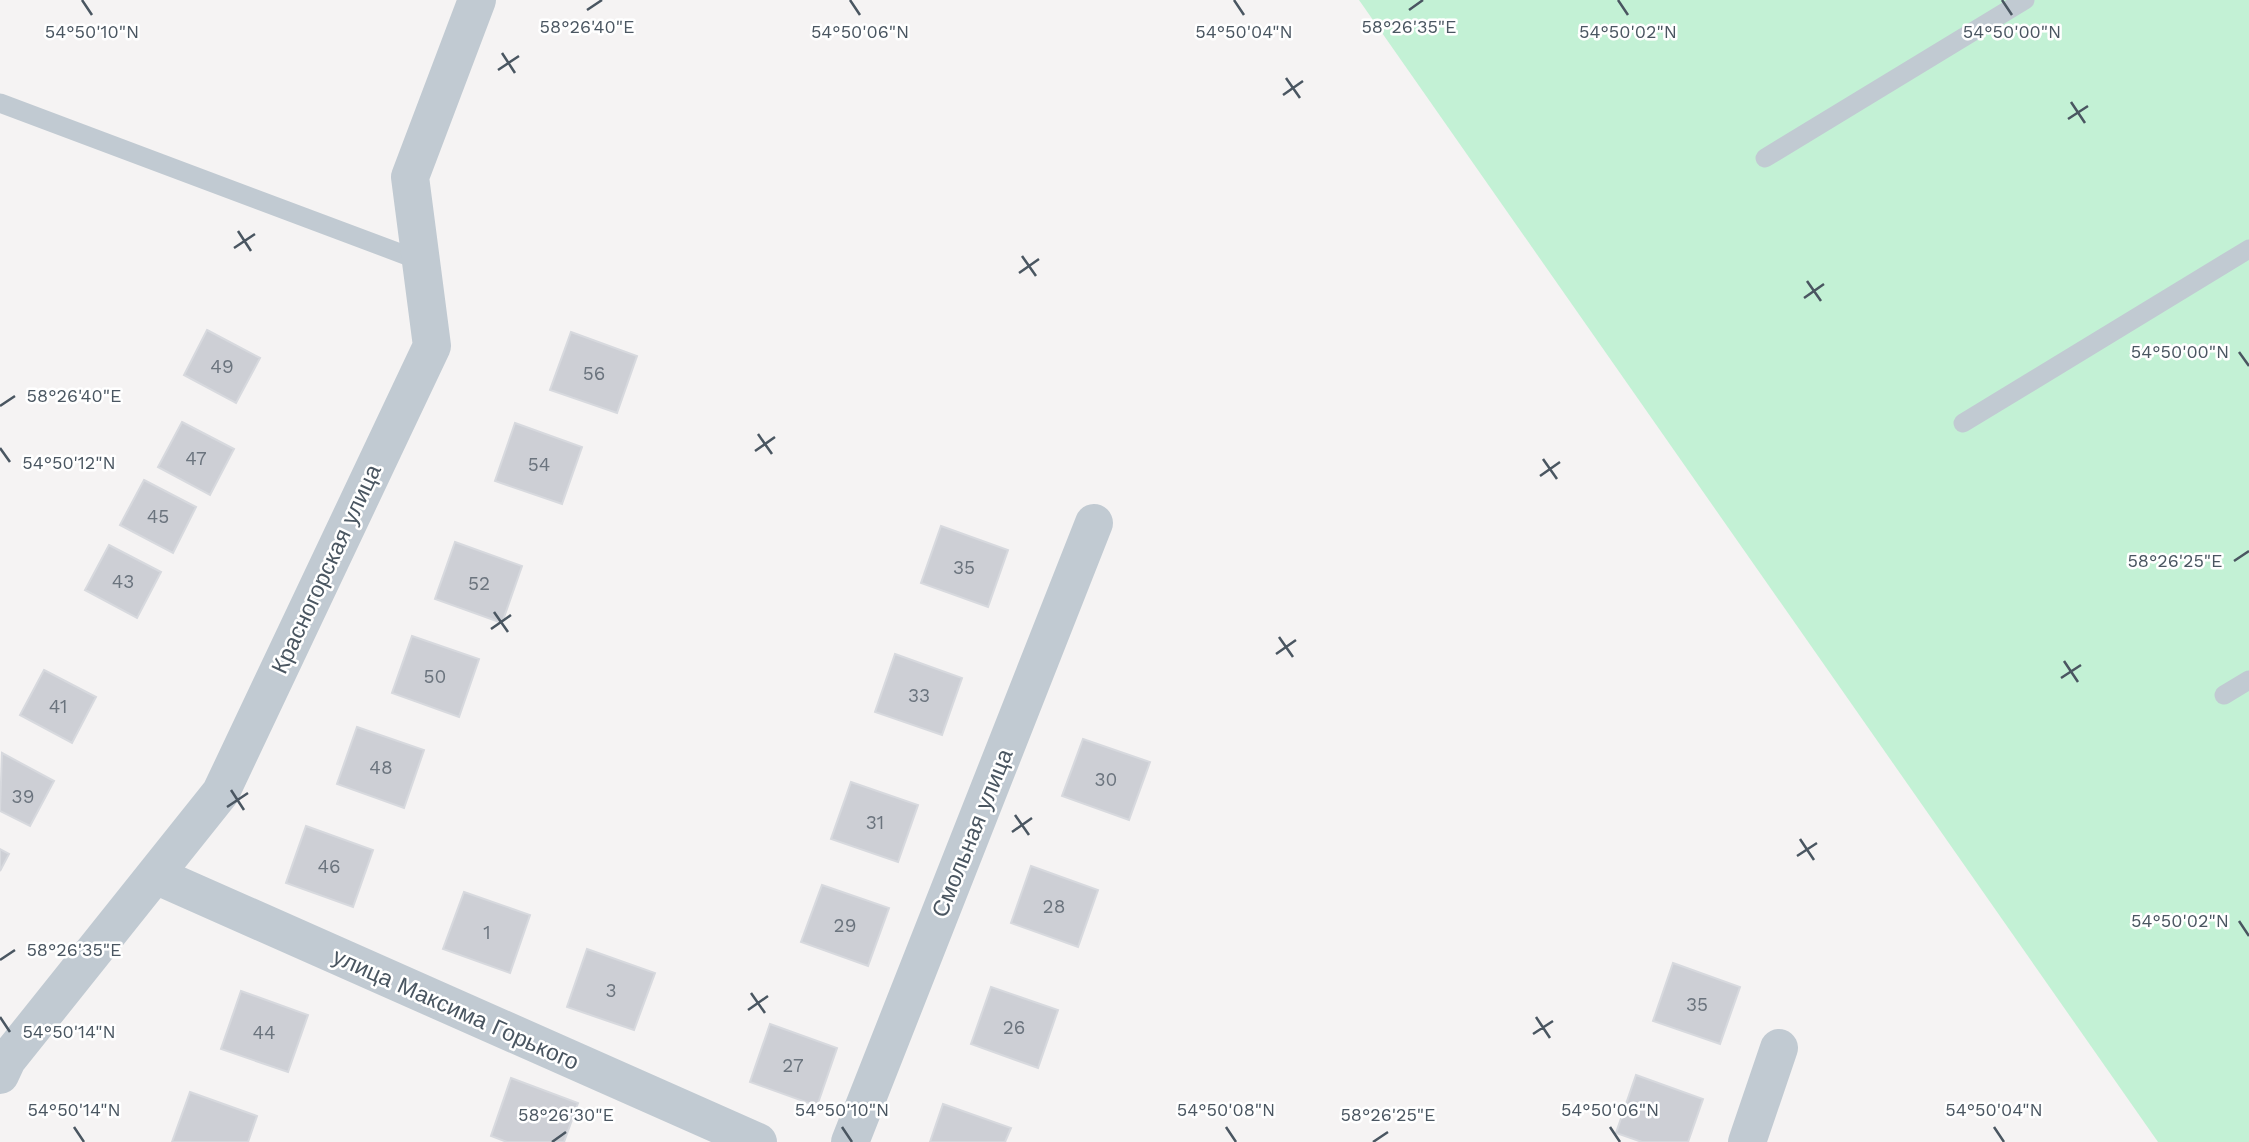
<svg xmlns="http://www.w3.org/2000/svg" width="2249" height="1142" font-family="'Work Sans',sans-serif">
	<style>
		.green { fill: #c3f1d5 }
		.building { fill: #cdcfd5; stroke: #d7d9de; stroke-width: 2 }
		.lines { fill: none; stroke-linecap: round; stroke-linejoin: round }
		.lane { stroke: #c1cad2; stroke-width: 19 }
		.street { stroke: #c1cad2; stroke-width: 38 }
		.ticks { fill: none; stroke: #4a5661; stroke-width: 2.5 }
		.labels { text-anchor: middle; stroke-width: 5; stroke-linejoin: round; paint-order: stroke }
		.number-label { font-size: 19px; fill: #6b747e }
		.street-label { font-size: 23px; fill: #4a5661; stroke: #fff }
		.ticks-label { font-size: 18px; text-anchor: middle; fill: #4a5661; stroke: #fff; stroke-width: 5; stroke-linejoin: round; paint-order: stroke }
	</style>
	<rect width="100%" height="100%" fill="#f5f3f3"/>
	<path class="green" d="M1359,0h890v1142h-91z"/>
	<path class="building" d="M207,330l53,28 -24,45 -52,-28z
		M571,332l66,24 -20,57 -67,-23z
		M182,422l52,27 -24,46 -52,-28z
		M515,423l67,24 -20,57 -67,-23z
		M144,480l52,27 -23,46 -53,-28z
		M941,526l67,24 -20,57 -67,-24z
		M455,542l67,24 -20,57 -67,-24z
		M109,545l52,27 -24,46 -52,-28z
		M412,636l67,23 -20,58 -67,-24z
		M895,654l67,24 -20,57 -67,-23z
		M44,670l52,27 -24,46 -52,-28z
		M357,727l67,23 -20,58 -67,-24z
		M1083,739l67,23 -21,58 -67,-24z
		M2,753l52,28 -24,45 -30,-15z
		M851,782l67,23 -20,57 -67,-23z
		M306,826l67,24 -20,57 -67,-24z
		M0,849l9,5 -9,17z
		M1031,866l67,24 -20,57 -67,-24z
		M822,885l67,23 -21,58 -67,-24z
		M464,892l66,23 -20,58 -67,-24z
		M587,949l68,24 -21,57 -67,-23z
		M1673,963l67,24 -20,57 -67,-23z
		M991,987l67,23 -20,58 -67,-24z
		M241,991l67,24 -20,57 -67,-23z
		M770,1024l67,24 -20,58 -67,-24z
		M1636,1075l67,24 -15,43h-46l-26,-9z
		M511,1078l67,25 -14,39h-57l-16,-6z
		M190,1092l67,24 -9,26h-76z
		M943,1104l68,24 -6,14h-75z"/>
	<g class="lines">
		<path class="lane" d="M0,103l421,158
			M1765,158l260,-158
			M1963,423l286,-174
			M2224,695l25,-15"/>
		<path class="street" d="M155,875l603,267
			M0,1075l7,-15 214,-268 211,-446 -22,-169 67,-177
			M850,1142l244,-619
			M1747,1142l32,-94"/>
	</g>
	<path class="ticks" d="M82,0l10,15M850,0l10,15M1234,0l10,15M1618,0l10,15M2002,0l10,15M587,10l15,-10M1409,10l14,-10M502,53l13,20M498,70l21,-14M1286,78l14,20M1283,95l20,-14M2071,102l14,21M2068,119l20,-13M238,231l13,20M234,248l21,-14M1022,256l14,20M1019,273l20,-14M1807,281l14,20M1804,298l20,-14M2239,352l10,14M0,406l15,-10M758,434l14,20M0,448l10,14M755,451l20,-14M1543,459l14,20M1540,476l20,-14M2234,561l15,-10M494,612l14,20M491,629l20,-14M1279,637l14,20M1276,654l20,-14M2064,661l14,21M2061,678l20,-13M231,790l13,20M227,807l21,-14M1015,815l14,20M1012,832l20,-14M1800,839l14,21M1797,856l20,-13M2239,921l10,15M0,960l15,-10M751,993l14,20M748,1010l20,-14M0,1017l10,15M1536,1017l14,21M1533,1034l20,-13M74,1127l10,15M842,1127l10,15M1226,1127l10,15M1610,1127l10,15M1994,1127l10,15M552,1142l14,-10M1373,1142l15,-10"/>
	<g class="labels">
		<g class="number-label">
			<text x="222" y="373">49</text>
			<text x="594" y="380">56</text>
			<text x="196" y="465">47</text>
			<text x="539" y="471">54</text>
			<text x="158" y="523">45</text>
			<text x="964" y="574">35</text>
			<text x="123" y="588">43</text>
			<text x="479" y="590">52</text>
			<text x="435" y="683">50</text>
			<text x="919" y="702">33</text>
			<text x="58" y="713">41</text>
			<text x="381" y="774">48</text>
			<text x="1106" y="786">30</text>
			<text x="23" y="803">39</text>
			<text x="875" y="829">31</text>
			<text x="329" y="873">46</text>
			<text x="1054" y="913">28</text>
			<text x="845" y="932">29</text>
			<text x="487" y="939">1</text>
			<text x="611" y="997">3</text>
			<text x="1697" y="1011">35</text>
			<text x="1014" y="1034">26</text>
			<text x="264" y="1039">44</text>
			<text x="793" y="1072">27</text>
		</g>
		<g class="street-label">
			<text transform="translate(326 569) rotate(-65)" y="8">Красногорская улица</text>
			<text transform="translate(972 833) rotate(-68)" y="8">Смольная улица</text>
			<text transform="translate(456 1009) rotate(24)" y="8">улица Максима Горького</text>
		</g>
	</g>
	<g class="ticks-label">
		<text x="587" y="33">58°26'40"E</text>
		<text x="1409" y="33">58°26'35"E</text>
		<text x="92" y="38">54°50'10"N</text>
		<text x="860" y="38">54°50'06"N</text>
		<text x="1244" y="38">54°50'04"N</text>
		<text x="1628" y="38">54°50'02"N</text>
		<text x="2012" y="38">54°50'00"N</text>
		<text x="2180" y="358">54°50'00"N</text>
		<text x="74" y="402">58°26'40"E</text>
		<text x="69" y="469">54°50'12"N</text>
		<text x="2175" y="567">58°26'25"E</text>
		<text x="2180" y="927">54°50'02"N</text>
		<text x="74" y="956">58°26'35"E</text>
		<text x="69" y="1038">54°50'14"N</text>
		<text x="74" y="1116">54°50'14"N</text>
		<text x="842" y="1116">54°50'10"N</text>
		<text x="1226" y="1116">54°50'08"N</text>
		<text x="1610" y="1116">54°50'06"N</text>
		<text x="1994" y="1116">54°50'04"N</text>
		<text x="566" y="1121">58°26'30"E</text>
		<text x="1388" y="1121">58°26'25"E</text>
	</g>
</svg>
